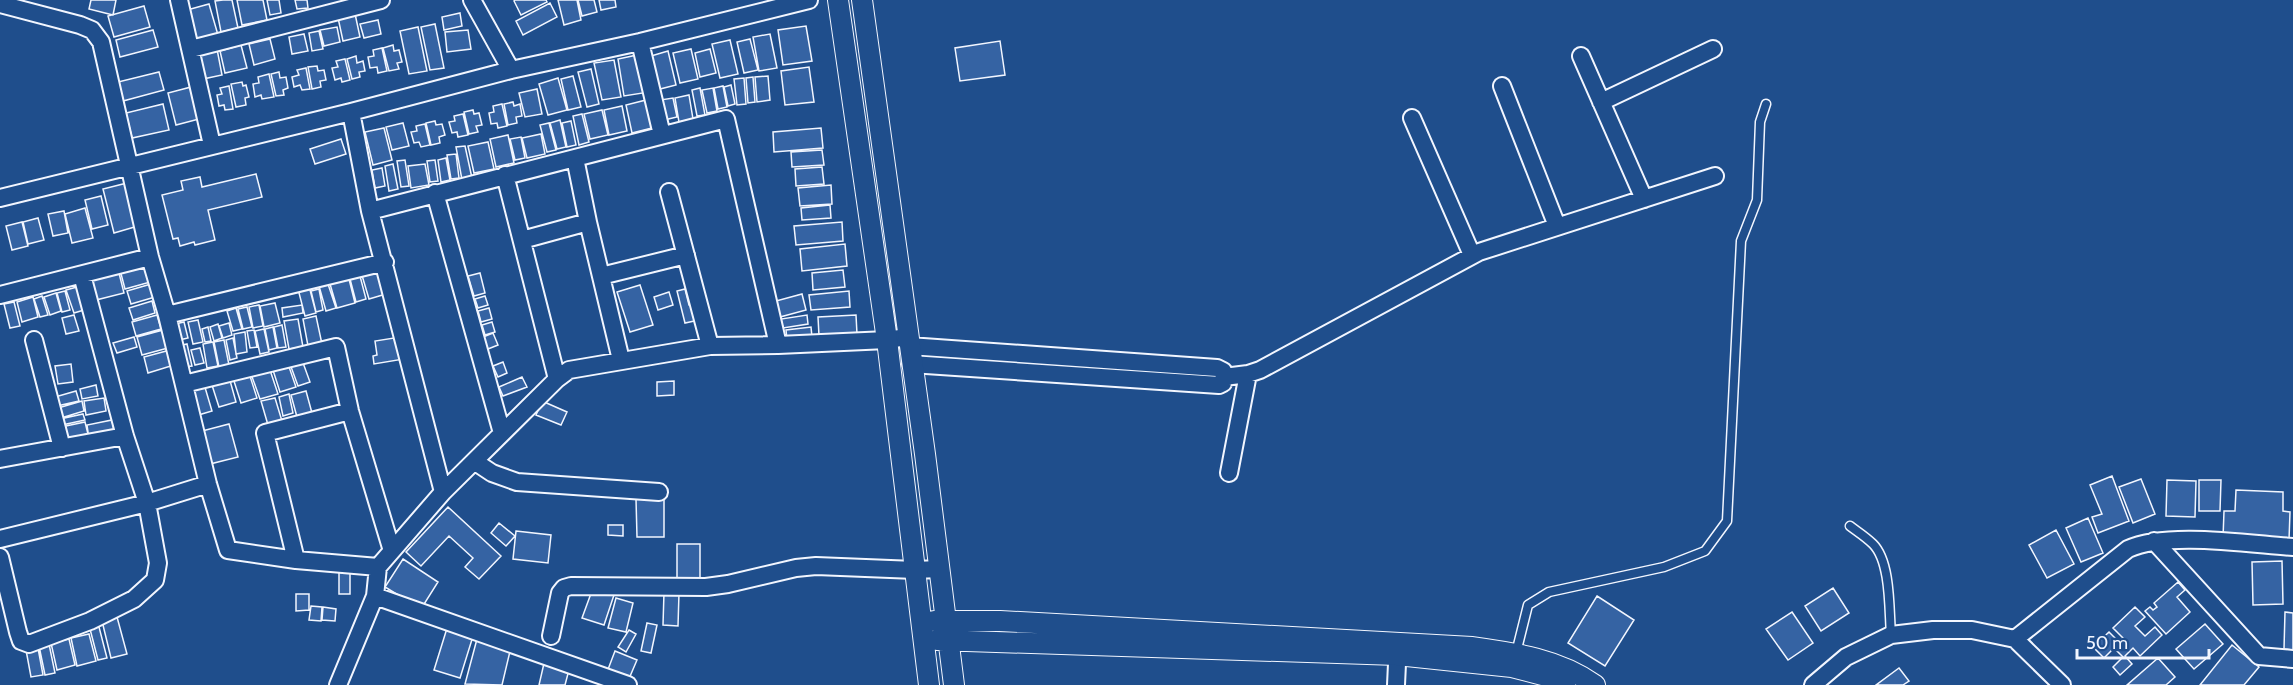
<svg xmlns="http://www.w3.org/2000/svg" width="2293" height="685" font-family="Cabin,sans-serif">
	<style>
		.building { fill: #3563a3; stroke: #f2f6ff; stroke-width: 1.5 }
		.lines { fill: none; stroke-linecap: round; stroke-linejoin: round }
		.service-casing { stroke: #f2f6ff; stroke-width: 11 }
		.minor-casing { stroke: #f2f6ff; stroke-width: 20 }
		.tertiary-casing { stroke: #f2f6ff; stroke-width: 22 }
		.service { stroke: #1f4e8c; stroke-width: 8 }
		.minor { stroke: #1f4e8c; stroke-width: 16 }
		.tertiary { stroke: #1f4e8c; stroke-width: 20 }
	</style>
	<rect width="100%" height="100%" fill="#1f4e8c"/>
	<path class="building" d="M91,0h25l-3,15 -24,-6z
		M223,0h9l6,28 -17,4 -6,-31z
		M237,0h26l4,20 -25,5z
		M267,0h12l2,13 -11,2z
		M295,0h12l1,8 -11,1z
		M515,0h31l1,2 -26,13 -7,-14z
		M558,0h19l4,20 -17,5z
		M578,0h16l3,12 -15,4z
		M599,0h16l1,7 -15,3z
		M550,3l7,14 -34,18 -7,-14z
		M209,4l9,31 -21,6 -10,-31z
		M144,6l6,21 -36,10 -6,-21z
		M354,9l6,28 -17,4 -6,-28z
		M460,13l2,13 -18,4 -2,-13z
		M378,20l3,14 -17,4 -4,-14z
		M435,24l9,44 -14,2 -9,-43z
		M806,26l6,35 -29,4 -5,-35z
		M337,27l3,15 -16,4 -4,-16z
		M418,27l9,44 -18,3 -9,-43z
		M153,30l5,17 -38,10 -4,-17z
		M468,30l3,19 -24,3 -2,-20z
		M319,31l4,18 -11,2 -3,-18z
		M304,34l4,17 -16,3 -3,-17z
		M770,34l7,34 -18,3 -6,-34z
		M270,39l5,20 -21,6 -5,-21z
		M750,39l8,31 -14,3 -7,-31z
		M730,40l8,34 -18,4 -8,-34z
		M1000,41l5,34 -45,6 -5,-33z
		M241,45l6,23 -22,5 -5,-22z
		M393,45l1,6 5,-1 3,12 -5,1 2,6 -10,2 -6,-23z
		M382,48l5,23 -9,2 -1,-6 -7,1 -2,-11 6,-1 -1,-6z
		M217,49l5,26 -19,4 -5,-26z
		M691,49l7,30 -18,4 -7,-30z
		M710,49l6,24 -16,4 -5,-24z
		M668,51l8,34 -16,4 -9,-33z
		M637,55l6,38 -19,3 -6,-37z
		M356,56l1,7 6,-2 2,10 -6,1 1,5 -8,2 -5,-20z
		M345,59l5,21 -8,2 -1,-4 -6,2 -3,-12 6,-1 -2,-6z
		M614,60l7,37 -19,3 -8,-37z
		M317,66l1,5 6,-1 2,10 -6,1 1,6 -9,2 -4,-22z
		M809,67l5,35 -29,3 -4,-34z
		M306,68l4,21 -8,1 -2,-5 -6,2 -2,-10 7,-2 -2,-5z
		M591,69l8,35 -12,3 -9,-35z
		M159,72l5,18 -41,11 -5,-19z
		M279,72l1,6 6,-1 2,11 -5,2 1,5 -8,1 -5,-22z
		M269,74l5,23 -12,2 -1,-4 -6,2 -2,-13 6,-1 -1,-6z
		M573,76l8,31 -13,3 -7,-31z
		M768,76l2,24 -13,2 -2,-25z
		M753,77l2,25 -7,1 -2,-25z
		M558,78l9,32 -19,5 -9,-31z
		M744,78l2,26 -9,1 -3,-26z
		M242,82l1,4 3,-1 3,12 -4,1 1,7 -10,2 -5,-23z
		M731,85l4,19 -7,2 -4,-19z
		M229,86l4,23 -8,1 -1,-5 -5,1 -2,-11 5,-1 -2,-6z
		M723,86l4,21 -9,2 -4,-21z
		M191,87l8,32 -23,6 -8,-32z
		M700,88l5,27 -8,1 -5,-26z
		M713,88l4,23 -10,2 -5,-23z
		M537,89l5,25 -17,3 -6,-24z
		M689,95l4,24 -14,3 -4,-24z
		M673,98l4,19 -13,3 -4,-20z
		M646,100l6,28 -20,5 -6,-28z
		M513,102l1,4 6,-2 2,12 -6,1 1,6 -9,2 -4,-21z
		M163,104l6,26 -37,8 -6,-25z
		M502,104l5,22 -9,2 -1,-5 -6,1 -2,-11 5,-1 -1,-6z
		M622,106l5,25 -18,4 -5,-25z
		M473,110l1,4 5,-1 3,12 -6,1 2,6 -9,2 -5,-22z
		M602,110l6,25 -18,4 -6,-25z
		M463,114l5,21 -10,2 -1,-5 -5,1 -3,-11 6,-1 -1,-5z
		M582,114l7,28 -10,3 -6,-29z
		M560,120l6,27 -9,2 -7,-26z
		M435,121l1,4 6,-1 3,11 -6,2 1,6 -9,2 -5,-22z
		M571,121l5,24 -9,2 -5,-24z
		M403,123l6,23 -17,4 -6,-23z
		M549,123l7,27 -9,2 -7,-27z
		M425,124l5,21 -9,2 -2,-5 -5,1 -3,-11 6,-1 -1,-5z
		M384,128l8,32 -19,5 -8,-33z
		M821,128l2,20 -49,4 -1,-20z
		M541,134l4,20 -18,4 -5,-20z
		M508,135l6,28 -18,4 -6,-28z
		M521,137l4,21 -10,2 -5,-21z
		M341,139l5,15 -31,10 -5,-15z
		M488,142l6,27 -20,4 -6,-27z
		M465,146l7,32 -10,2 -6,-33z
		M822,150l2,15 -32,2 -1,-15z
		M456,154l3,24 -8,1 -4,-24z
		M446,158l4,22 -9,2 -3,-22z
		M405,160l4,26 -8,1 -4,-26z
		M435,160l3,21 -8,1 -3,-21z
		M393,164l5,25 -9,2 -4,-25z
		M425,164l4,21 -18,3 -3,-22z
		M822,167l2,17 -28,2 -1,-17z
		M382,168l3,18 -10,2 -3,-18z
		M256,174l6,23 -54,13 7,30 -20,5 -1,-3 -14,4 -2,-8 -5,1 -11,-44 21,-5 -2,-9 19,-4 2,10z
		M127,183l11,43 -24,7 -11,-44z
		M831,185l1,19 -32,2 -2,-18z
		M101,196l7,29 -16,4 -7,-29z
		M830,205l1,13 -29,2 -1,-12z
		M85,208l8,30 -21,5 -7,-29z
		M64,211l4,22 -15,3 -5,-22z
		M38,218l6,22 -16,4 -5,-22z
		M22,222l6,24 -16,4 -6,-24z
		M842,222l1,19 -47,4 -2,-19z
		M845,244l2,22 -45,5 -2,-22z
		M148,261l6,20 -29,8 -5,-19z
		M379,267l7,27 -17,5 -8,-27z
		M118,269l6,24 -28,7 -6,-24z
		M843,270l2,17 -32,3 -1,-17z
		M480,273l5,20 -11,3 -6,-20z
		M360,276l6,23 -10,3 -6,-23z
		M349,279l6,24 -18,5 -7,-24z
		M151,284l4,13 -24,7 -4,-13z
		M328,284l8,24 -10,3 -7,-25z
		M640,285l13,40 -23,7 -13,-40z
		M309,286l7,27 -11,3 -7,-27z
		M77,287l7,23 -10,3 -8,-23z
		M319,289l4,21 -7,2 -5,-21z
		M685,289l4,16 6,-1 4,16 -14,3 -8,-32z
		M65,291l5,19 -8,2 -5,-19z
		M849,291l1,16 -39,3 -2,-15z
		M669,292l4,13 -15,5 -4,-13z
		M56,293l5,18 -11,4 -6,-18z
		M802,294l4,16 -26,7 -4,-16z
		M42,296l6,19 -8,2 -6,-18z
		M485,296l3,9 -10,3 -3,-9z
		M33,297l5,20 -16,5 -5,-20z
		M152,301l3,12 -22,7 -4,-12z
		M14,302l6,24 -10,2 -6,-24z
		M275,303l5,20 -16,4 -4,-21z
		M259,305l4,21 -10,2 -4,-21z
		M302,305l1,8 -20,4 -1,-9z
		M247,307l5,20 -9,2 -5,-20z
		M236,308l6,21 -9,2 -6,-20z
		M489,308l3,11 -11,3 -3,-11z
		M74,315l5,16 -13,3 -4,-16z
		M157,315l4,14 -25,7 -4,-14z
		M807,315l1,9 -25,4 -2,-9z
		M856,315l1,19 -38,2 -1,-19z
		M316,316l6,28 -14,2 -5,-27z
		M298,319l5,28 -14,2 -5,-28z
		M198,320l5,22 -10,2 -5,-22z
		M184,322l4,16 -9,2 -4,-16z
		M492,322l3,10 -10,3 -3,-10z
		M229,323l3,12 -9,3 -4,-12z
		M218,324l4,14 -8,3 -4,-14z
		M282,325l4,22 -8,1 -4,-21z
		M208,327l3,14 -6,1 -3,-13z
		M273,327l4,21 -8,2 -4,-21z
		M811,327l1,10 -25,3 -1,-10z
		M264,329l5,23 -9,2 -5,-23z
		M163,330l5,18 -26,7 -5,-18z
		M254,330l3,17 -7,1 -3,-17z
		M245,332l2,20 -11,2 -2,-20z
		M493,333l5,12 -10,4 -5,-12z
		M134,337l3,10 -20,6 -4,-10z
		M400,337l4,22 -30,5 -1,-8 4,-1 -2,-14z
		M233,338l4,20 -7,2 -4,-20z
		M224,340l5,25 -10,2 -5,-25z
		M213,342l5,24 -11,2 -4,-24z
		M187,344l5,22 -9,1 -5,-21z
		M200,348l4,15 -9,2 -4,-15z
		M170,350l4,15 -26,8 -4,-16z
		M302,360l8,22 -12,4 -8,-22z
		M287,361l9,26 -16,5 -8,-25z
		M503,362l4,11 -9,4 -5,-11z
		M71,364l2,18 -15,2 -3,-18z
		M269,367l9,27 -18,5 -9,-25z
		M249,373l8,25 -16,5 -8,-25z
		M229,377l7,25 -17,5 -8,-25z
		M522,377l5,10 -24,9 -4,-9z
		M674,381v14l-17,1v-14z
		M204,384l8,27 -17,5 -8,-27z
		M96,385l2,11 -16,3 -2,-10z
		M76,391l3,10 -22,5 -2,-9z
		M306,391l6,22 -15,4 -6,-22z
		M289,394l4,19 -10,3 -4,-19z
		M104,398l2,13 -20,4 -2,-14z
		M275,398l7,23 -14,4 -7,-24z
		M82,401l2,10 -23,7 -3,-10z
		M542,401l25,11 -6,13 -25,-10z
		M83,414l2,6 -23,5 -2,-6z
		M112,420l3,15 -26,4 -2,-14z
		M85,422l3,12 -24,5 -3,-12z
		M229,424l9,33 -28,7 -8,-33z
		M2112,476l17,45 -31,12 -6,-16 10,-3 -12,-29z
		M2141,479l14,35 -22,9 -14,-36z
		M2167,480l29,1 -1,36 -29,-1z
		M2199,480h22l-1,31h-21z
		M2236,490l47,2v19l7,1 -1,28 -66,-2 1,-27h11z
		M636,499h28v38h-27z
		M448,507l53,49 -22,23 -14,-12 8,-9 -24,-22 -28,30 -15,-14z
		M2088,518l15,35 -22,9 -15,-34z
		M499,523l16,13 -9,10 -15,-13z
		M608,525h15v11l-15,-1z
		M2056,530l18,34 -27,14 -18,-33z
		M516,531l35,4 -3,28 -35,-4z
		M677,544h23v38h-23z
		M403,559l35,23 -17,27 -36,-22z
		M2282,561l1,43 -30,1 -1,-43z
		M339,572h11v22h-11z
		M2178,582l7,8 -8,7 13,15 -24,22 -21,-23 5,-4 3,3 4,-3 -3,-4z
		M593,588l21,7 -10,30 -22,-7z
		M1833,588l16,25 -28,18 -16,-25z
		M664,592l15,1 -1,33 -15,-1z
		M296,594h13v16l-13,1z
		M1597,596l37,24 -29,46 -37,-23z
		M616,598l17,5 -7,29 -18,-4z
		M311,606l11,1 -1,14 -12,-1z
		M323,607l13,2 -1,12 -13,-1z
		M2135,607l10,10 -10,9 10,10 10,-9 7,8 -22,21 -7,-8 -8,8 7,8 -12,11 -7,-8 10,-10 -9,-9 -10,10 -11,-11 16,-15 10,10 4,-4 -10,-10z
		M1792,612l21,31 -25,17 -22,-31z
		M2285,612l8,1v37l-9,-1z
		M117,617l10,37 -16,4 -9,-37z
		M647,623l10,2 -6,28 -10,-2z
		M2205,624l18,20 -29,25 -18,-20z
		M448,625l26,8 -14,45 -26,-8z
		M99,627l8,31 -9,2 -8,-31z
		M629,630l7,4 -10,18 -8,-5z
		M89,634l7,27 -19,5 -6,-28z
		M69,639l6,26 -18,5 -6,-27z
		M477,639l34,8 -9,38 -37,-1z
		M49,644l6,29 -10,2 -6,-29z
		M2232,645l27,22 -15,18h-44z
		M38,648l5,27 -12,2 -5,-27z
		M615,651l22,9 -9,21 -21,-9z
		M2158,658l17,19 -9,8h-39z
		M545,659l25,7 -5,19h-26z
		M1899,668l10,13 -6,4h-27z"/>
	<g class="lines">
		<g class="service-casing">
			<path id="service" d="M1850,526c8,6 16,11 23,18 18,18 16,66 18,91
				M1516,653l12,-48 21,-13 115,-25 41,-16 22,-30 14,-280 16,-41 3,-78 6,-18"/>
		</g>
		<g class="minor-casing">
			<path id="minor" d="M179,0l33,145
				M472,0l39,70
				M0,4l80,21 12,5 9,12 49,215 17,58 41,169 20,66 68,10 82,7
				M640,42l22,93
				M191,49l190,-49
				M1581,56l63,143
				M1502,86l55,140
				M1601,102l112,-53
				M351,112l19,99 73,281
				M1412,118l60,137
				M575,158l13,64
				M505,175l52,204
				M669,192l41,154
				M435,193l67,240
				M0,198l351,-86 160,-42 129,-28 169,-42
				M370,211l356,-92 52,226
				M522,240l66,-18 33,138
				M601,276l85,-21
				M0,295l150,-38
				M167,315l218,-53
				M34,340l28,108
				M909,346l308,22 6,3v12l-4,2 -308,-21
				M1224,377l24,-3 12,-4 219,-118 236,-76
				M184,384l152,-37 14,64 42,140
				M0,459l125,-23
				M474,461l18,12 25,9 142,10
				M1229,473l19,-99
				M0,539l147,-36 61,-19
				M2154,541l105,115 34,3
				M0,557l18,75 3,9 8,3 61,-23 44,-22 21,-19 3,-17 -11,-60 -22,-67 -43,-161
				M296,560l-31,-127 85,-22
				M375,596l253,89
				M551,636l9,-43 4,-5 7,-2 135,1 22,-3 68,-16 20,-2 99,4 24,-1
				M2015,639l113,-90c38,-18 121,-5 165,-2
				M338,685l37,-89 3,-29 65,-75 114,-113 12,-9 141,-24 68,-1 109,-5 20,-3
				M1396,685l2,-43
				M1813,685l33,-28 45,-22 42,-5h39l43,9 47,46"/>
		</g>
		<g class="tertiary-casing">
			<path id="tertiary" d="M838,0l49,340 42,345
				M862,0l63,454 29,231
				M934,621h66l472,26c43,6 87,12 123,38
				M937,640l460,15 115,12 38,10 15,8"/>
		</g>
		<use href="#service" class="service"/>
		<use href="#minor" class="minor"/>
		<use href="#tertiary" class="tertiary"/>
	</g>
	<path d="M2077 649v9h132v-9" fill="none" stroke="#f2f6ff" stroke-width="3"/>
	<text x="2086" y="649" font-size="18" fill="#f2f6ff" stroke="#1f4e8c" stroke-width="4.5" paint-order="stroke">50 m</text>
</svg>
